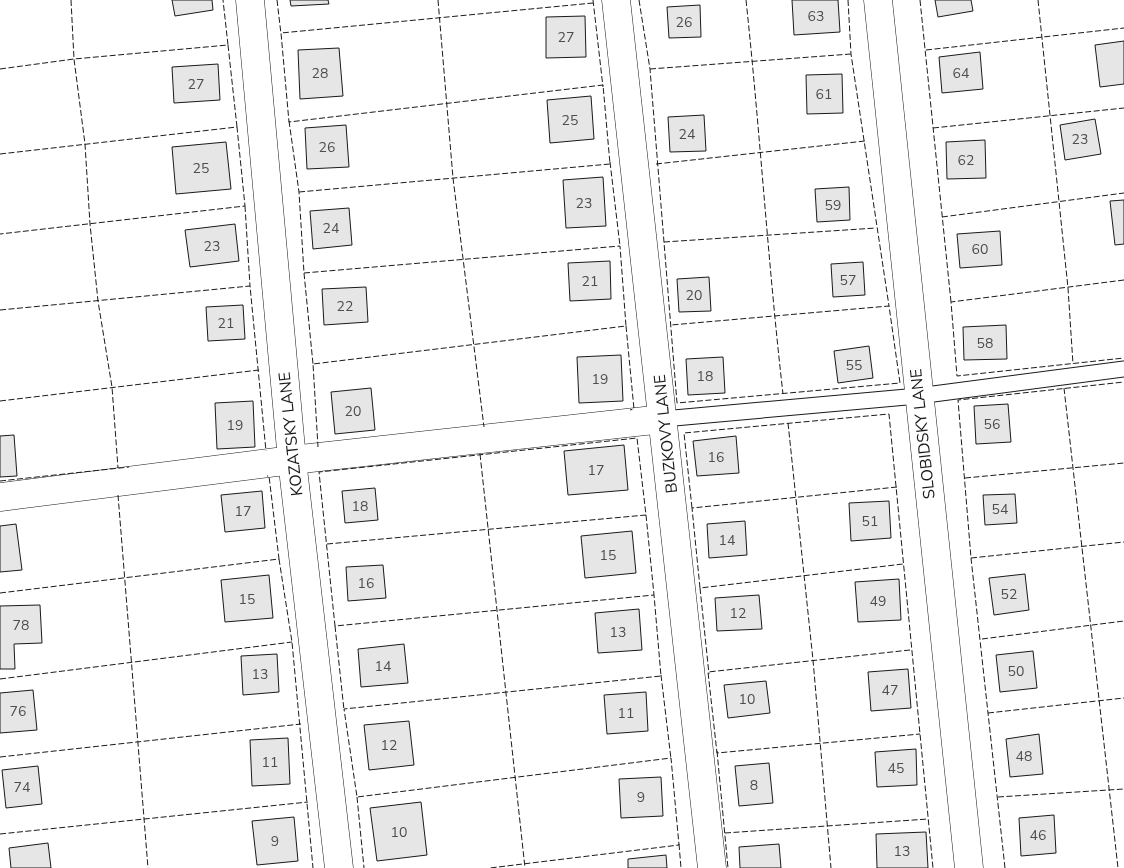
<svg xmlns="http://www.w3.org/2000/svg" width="1124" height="868" font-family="'Nunito Sans',sans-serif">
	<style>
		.building { fill: #e6e6e6; stroke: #1a1a1a }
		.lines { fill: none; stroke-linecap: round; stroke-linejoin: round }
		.service-casing { stroke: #1a1a1a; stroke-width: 17 }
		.minor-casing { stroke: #1a1a1a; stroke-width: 29 }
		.service { stroke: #fff; stroke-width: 15 }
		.minor { stroke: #fff; stroke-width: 28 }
		.fence { stroke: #1a1a1a; stroke-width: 1; stroke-dasharray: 6 2.5; stroke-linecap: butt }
		.labels { text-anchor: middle; stroke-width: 4; stroke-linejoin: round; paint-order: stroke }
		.number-label { font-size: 14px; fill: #4d4d4d }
		.street-label { font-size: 16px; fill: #1a1a1a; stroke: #fff }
	</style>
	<rect width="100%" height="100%" fill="#fff"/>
	<path class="building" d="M172,0h40l1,10 -38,6z
		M290,0h38l1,4 -38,2z
		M792,0h46l2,32 -46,3z
		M935,0h36l2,11 -35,6z
		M700,5l1,32 -32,1 -2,-31z
		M585,16l1,41 -40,1v-41z
		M1124,41v43l-24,3 -5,-42z
		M339,48l4,48 -43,3 -2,-49z
		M980,52l3,37 -41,4 -3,-36z
		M218,64l2,36 -46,3 -2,-36z
		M842,74l1,39 -36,1 -1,-39z
		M591,96l3,43 -44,4 -3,-43z
		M704,115l2,36 -36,1 -2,-35z
		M1095,119l6,35 -36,6 -5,-35z
		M346,125l3,42 -42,2 -2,-41z
		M985,140l1,38 -39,1 -1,-37z
		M226,142l5,47 -55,5 -4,-47z
		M603,177l3,49 -40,2 -3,-48z
		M849,187l1,33 -33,2 -2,-33z
		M1124,200v44l-9,1 -5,-44z
		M349,208l3,37 -39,4 -3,-38z
		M235,224l4,37 -49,6 -5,-37z
		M1000,231l2,34 -42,3 -3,-34z
		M610,261l1,38 -41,2 -2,-38z
		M863,262l2,33 -32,2 -2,-33z
		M709,277l2,34 -32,1 -2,-33z
		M366,287l2,35 -44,3 -2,-36z
		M243,305l2,34 -37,2 -2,-34z
		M1006,325l1,34 -43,1 -1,-33z
		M869,346l4,32 -35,5 -4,-32z
		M621,355l2,46 -44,2 -2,-46z
		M723,357l2,36 -37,2 -2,-36z
		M371,388l4,42 -40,4 -4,-42z
		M253,401l2,46 -38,2 -2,-46z
		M1008,404l3,38 -35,2 -2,-38z
		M14,435l3,41 -17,1v-41z
		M736,436l3,37 -42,3 -4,-35z
		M624,445l4,45 -60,5 -4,-44z
		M375,488l3,32 -33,3 -3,-32z
		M262,491l3,37 -40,4 -4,-37z
		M1015,494l2,29 -32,2 -2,-30z
		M889,501l2,37 -40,3 -2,-38z
		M745,521l2,34 -38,3 -2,-34z
		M16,524l6,46 -22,2v-46z
		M632,531l4,42 -51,5 -4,-42z
		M383,565l3,33 -38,3 -2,-34z
		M1025,574l4,36 -35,5 -5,-37z
		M269,575l4,43 -48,4 -4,-42z
		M899,579l2,41 -43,2 -3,-40z
		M759,595l3,34 -45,2 -2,-33z
		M40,605l2,38 -28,1 1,25h-15v-63z
		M639,609l3,41 -44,3 -3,-40z
		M404,644l4,39 -47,4 -3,-38z
		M1033,651l4,37 -37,4 -4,-37z
		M277,654l2,38 -36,3 -2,-39z
		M908,669l3,39 -40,3 -3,-39z
		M766,681l4,32 -42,5 -4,-33z
		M33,690l4,40 -37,3v-40z
		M646,692l2,39 -41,3 -3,-39z
		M409,721l5,44 -45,5 -5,-45z
		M1039,734l4,40 -33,3 -4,-38z
		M288,738l2,46 -38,2 -2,-46z
		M916,749l1,36 -40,2 -2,-35z
		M769,763l4,40 -34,3 -4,-40z
		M38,766l4,38 -36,4 -4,-38z
		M661,777l2,39 -42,2 -2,-39z
		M421,802l6,53 -50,6 -7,-53z
		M1054,815l2,38 -35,3 -2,-38z
		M294,817l4,44 -41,4 -5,-44z
		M926,832l2,36h-51l-1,-34z
		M48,843l3,25h-40l-2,-20z
		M779,844l2,24h-41l-1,-21z
		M666,855l1,13h-39v-9z"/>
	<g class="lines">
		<g class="service-casing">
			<path id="service" d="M663,419l255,-23 206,-27"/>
		</g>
		<g class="minor-casing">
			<path id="minor" d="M250,0l42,460 47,408
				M616,0l96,868
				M878,0l91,868
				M0,497l292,-37 371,-41"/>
		</g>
		<use href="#service" class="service"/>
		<use href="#minor" class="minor"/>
		<path class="fence" d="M71,0l3,59 11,85 5,80 8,77 14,86 6,81
			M277,0l4,34
			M438,0l15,178 31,249
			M593,0l10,87
			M639,0l11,69 27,334 223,-20 -11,-77 -218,19
			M746,0c14,131 22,263 37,394
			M848,0l3,54 38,252
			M920,0l31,302
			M1038,0l30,288 5,76
			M228,45l9,82
			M926,50l198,-22
			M0,69l74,-10 154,-14 -5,-45
			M650,69l201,-15
			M289,121l10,71 5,81 9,91
			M933,128l191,-20
			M0,154l237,-27 8,79 -245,28
			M610,162l10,84
			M656,164l209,-23
			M299,192l311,-28 -7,-79 -314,37 -8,-89 312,-30
			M245,206l5,80
			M942,217l182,-24
			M664,242l212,-14
			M304,273l316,-27 6,80 -313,38 5,83
			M1124,280l-173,22 6,74 167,-18
			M0,310l250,-24 16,165
			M626,326l8,83 -4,1
			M1064,388l54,480
			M0,401l259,-31
			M788,423l25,237 18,208
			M480,454l45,414
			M965,478l159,-15
			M0,481l129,-14
			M897,487l-205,21 8,80 203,-24
			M118,495l30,373
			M692,508l-8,-75 205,-19 44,454
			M646,515l8,80
			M327,544l319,-29 -9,-77 -318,34 16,154 319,-31 7,81 -317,33 13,88 314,-39 8,87 -189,23
			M971,558l153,-16
			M279,559l13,83 21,226
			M700,588l9,86
			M0,593l279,-34 -10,-83h-2
			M335,626l9,84
			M982,639l142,-18
			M910,650l-202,22 9,81 203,-19
			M661,675l10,84
			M0,679l292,-37
			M988,713l136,-15
			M717,751l11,117
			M0,757l301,-33
			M357,797l7,71
			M998,797l126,-8
			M725,833l203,-14
			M0,834l308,-32
			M679,844l2,24
			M1005,868l-34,-310 -13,-158 166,-18"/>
	</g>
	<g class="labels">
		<g class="number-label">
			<text x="816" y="21">63</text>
			<text x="684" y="27">26</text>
			<text x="566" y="42">27</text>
			<text x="320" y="78">28</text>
			<text x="961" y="78">64</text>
			<text x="196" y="89">27</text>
			<text x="824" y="99">61</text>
			<text x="570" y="125">25</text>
			<text x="687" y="139">24</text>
			<text x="1080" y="144">23</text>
			<text x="327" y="152">26</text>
			<text x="966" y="165">62</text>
			<text x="201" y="173">25</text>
			<text x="584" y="208">23</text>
			<text x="833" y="210">59</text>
			<text x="331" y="233">24</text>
			<text x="212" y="251">23</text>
			<text x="980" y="254">60</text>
			<text x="848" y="285">57</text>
			<text x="590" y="286">21</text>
			<text x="694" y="300">20</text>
			<text x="345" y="311">22</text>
			<text x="226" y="328">21</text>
			<text x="985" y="348">58</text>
			<text x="854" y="370">55</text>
			<text x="705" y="381">18</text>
			<text x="600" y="384">19</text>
			<text x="353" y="416">20</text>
			<text x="992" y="429">56</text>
			<text x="235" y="430">19</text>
			<text x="716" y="462">16</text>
			<text x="596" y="475">17</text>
			<text x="360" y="511">18</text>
			<text x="1000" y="514">54</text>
			<text x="243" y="516">17</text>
			<text x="870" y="526">51</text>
			<text x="727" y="545">14</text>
			<text x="608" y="560">15</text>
			<text x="366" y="588">16</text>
			<text x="1009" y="599">52</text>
			<text x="247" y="604">15</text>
			<text x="878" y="606">49</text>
			<text x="738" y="618">12</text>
			<text x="21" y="630">78</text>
			<text x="618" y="637">13</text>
			<text x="383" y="671">14</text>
			<text x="1016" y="676">50</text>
			<text x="260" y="679">13</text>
			<text x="890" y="695">47</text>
			<text x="747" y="704">10</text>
			<text x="18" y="716">76</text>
			<text x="626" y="718">11</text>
			<text x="389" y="750">12</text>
			<text x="1024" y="761">48</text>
			<text x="270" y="767">11</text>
			<text x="896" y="773">45</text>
			<text x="754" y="790">8</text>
			<text x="22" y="792">74</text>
			<text x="641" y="802">9</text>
			<text x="399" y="837">10</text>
			<text x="1038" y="840">46</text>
			<text x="275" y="846">9</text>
			<text x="902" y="856">13</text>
		</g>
		<g class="street-label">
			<text transform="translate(290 434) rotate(-96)" y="6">KOZATSKY LANE</text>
			<text transform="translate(665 434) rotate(-96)" y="6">BUZKOVY LANE</text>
			<text transform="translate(922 434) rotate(-96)" y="6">SLOBIDSKY LANE</text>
		</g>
	</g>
</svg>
